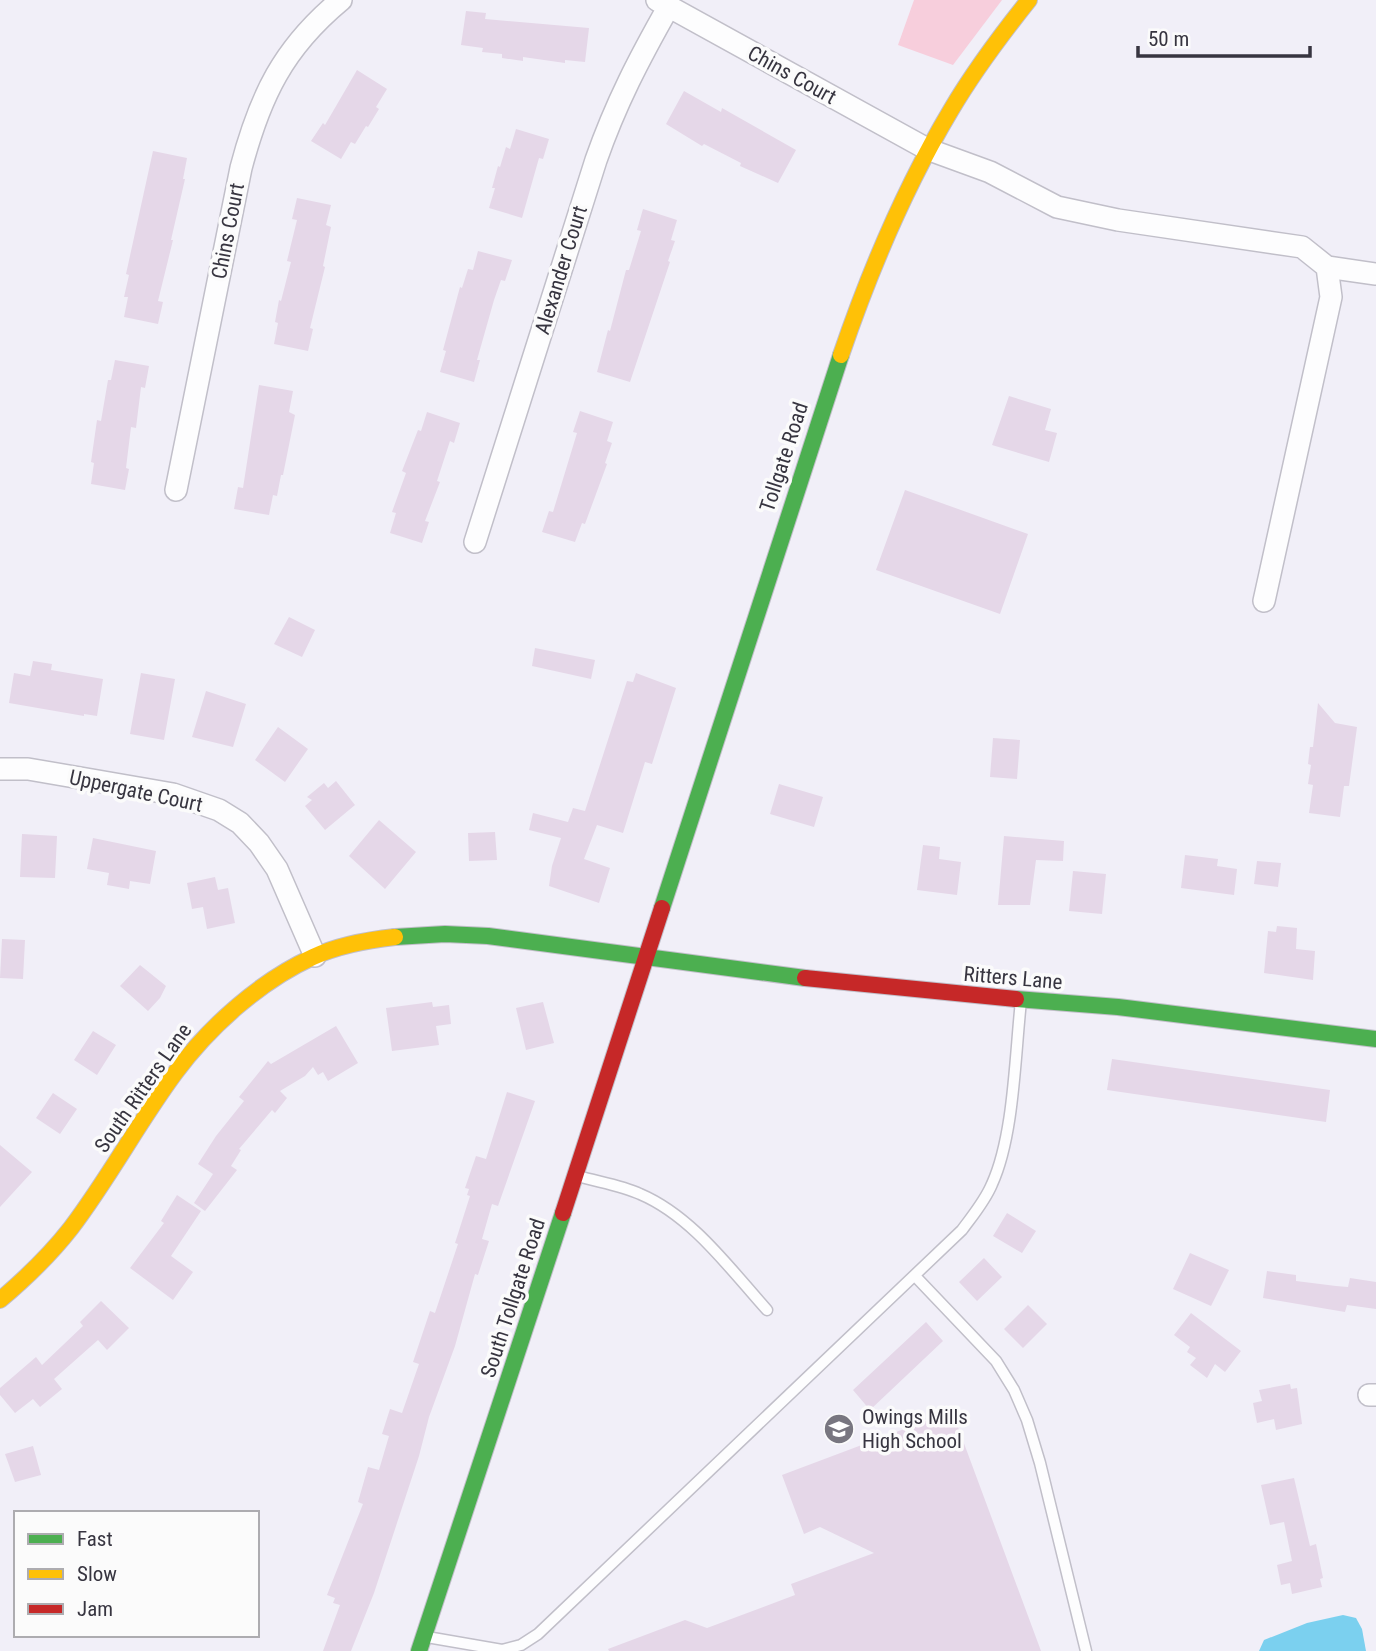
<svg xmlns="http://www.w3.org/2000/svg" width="1376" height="1651" font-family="'Roboto Condensed',sans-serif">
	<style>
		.green { fill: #f7cedc }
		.water { fill: #7bd0ef }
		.building { fill: #e5d7e8 }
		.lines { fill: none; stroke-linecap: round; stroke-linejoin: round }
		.lane-casing { stroke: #c1bfc9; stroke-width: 13 }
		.street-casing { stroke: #c1bfc9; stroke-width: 24 }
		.fast-casing { stroke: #c1bfc9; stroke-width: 18 }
		.slow-casing { stroke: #c1bfc9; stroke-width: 18 }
		.jam-casing { stroke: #c1bfc9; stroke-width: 18 }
		.lane { stroke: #fdfdfe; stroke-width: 10 }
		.street { stroke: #fdfdfe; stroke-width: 21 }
		.fast { stroke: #4caf50; stroke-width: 16 }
		.slow { stroke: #ffc107; stroke-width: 16 }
		.jam { stroke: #c62828; stroke-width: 16 }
		.labels { text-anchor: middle; stroke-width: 7; stroke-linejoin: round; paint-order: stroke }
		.street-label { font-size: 21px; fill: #373540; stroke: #fbfbfb }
		.poi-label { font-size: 21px; fill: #373540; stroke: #fbfbfb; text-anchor: start }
	</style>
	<rect width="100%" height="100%" fill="#f1eff8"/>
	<path class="green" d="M914,0h88l-49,65 -55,-20z"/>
	<path class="water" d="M1343,1615l13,3 6,11 4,22h-107l5,-11 43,-17z"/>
	<path class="building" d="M466,11l20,2 -1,6 104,9 -4,34 -20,-2v3l-42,-6v4l-21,-3v-4l-20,-2 1,-4 -22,-3z
		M357,70l30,19 -11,18 3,2 -11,18 -2,-1 -11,18 -4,-2 -10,17 -30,-18 12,-18 2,2z
		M684,91l37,21 1,-4 74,42 -18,33 -38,-17 1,-3 -37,-19 -2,2 -36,-22z
		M516,129l33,10 -6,20 -4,-1 -17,60 -33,-10 6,-20h-3l6,-22 2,1 6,-20 4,2z
		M153,151l34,7 -4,21h2l-14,61h2l-15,61 5,1 -5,22 -34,-7 4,-20h-4l5,-22 -3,-1z
		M297,198l34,7 -5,20 5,2 -8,39 2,1 -15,61 3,1 -5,22 -34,-7 4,-21 -3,-1 4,-22 2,1 10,-39 -4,-1 10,-41 -5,-1z
		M643,209l34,11 -6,20 4,1 -7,20 2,1 -40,120 -33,-10 11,-42 2,1 16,-61h3l12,-39 -4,-1z
		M478,251l34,9 -7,21 -4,-1 -7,20 -17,60h3l-6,22 -34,-10 6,-21 -3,-1 17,-63 2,1 6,-19 5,1z
		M115,360l34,6 -4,22 -4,-1 -5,41 -5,-1 -5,41 3,1 -4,21 -34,-6 3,-21 -3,-1 6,-42 4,1 7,-41h3z
		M259,385l34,6 -4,21 6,3 -12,60h-2l-4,21 -4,-1 -4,20 -35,-6 4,-22 5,1z
		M1009,396l42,13 -6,21 12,3 -8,29 -57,-17z
		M580,411l33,11 -6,19 5,2 -7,20 2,1 -22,60 -3,-1 -7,19 -33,-10 7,-21 4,1 24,-79 -4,-1z
		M427,412l33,11 -6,20 -4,-2 -13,40 3,1 -15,39 4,1 -7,21 -32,-10 6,-20 -4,-1 14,-39 -4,-2 16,-41 3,1z
		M905,490l123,44 -28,80 -124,-44z
		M289,617l26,13 -13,27 -28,-13z
		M535,648l60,12 -4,19 -59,-13z
		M33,661l19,3 -1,6 52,9 -6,37 -13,-2v2l-75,-13 5,-30 16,3z
		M141,673l34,6 -11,61 -34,-6z
		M636,673l40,15 -24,76 -7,-2 -22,71 -26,-8 -13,34 26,9 -11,35 -50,-17 3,-20 9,-28 -32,-8 4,-17 35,9 5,-14 12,3 42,-130 6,1z
		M206,691l40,13 -13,43 -41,-10z
		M1318,703l17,20 22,4 -8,59h-5l-4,31 -31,-4 4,-28 -5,-1 3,-19 -3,-1 2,-17h3z
		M278,727l30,22 -23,33 -30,-22z
		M993,738l27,2 -3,39 -27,-2z
		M336,781l19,24 -30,25 -20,-24 7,-6 -5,-3 17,-14 4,5z
		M779,784l44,13 -9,30 -44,-13z
		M379,820l37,32 -31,37 -36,-33z
		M495,832l2,28 -28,1 -1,-28z
		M22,834l35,2 -2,42 -35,-1z
		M1004,836l60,5 -1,20 -27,-1 -6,45h-32z
		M93,838l63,13 -6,33 -20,-3 -1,8 -22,-4 2,-12 -22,-4z
		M923,845l17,2 -1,12 22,3 -4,33 -40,-5z
		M1185,855l33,4 -1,7 20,3 -3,26 -53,-7z
		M1257,861l24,2 -3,24 -24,-3z
		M1073,871l33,3 -4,40 -33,-3z
		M215,877l3,13 10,-2 7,35 -28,6 -4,-22 -11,2 -5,-26z
		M1277,926l20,2 -1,21 19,2 -2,29 -49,-7 4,-42 8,1z
		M2,939l23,1 -2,39 -23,-1z
		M140,965l26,21 -6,12 -12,13 -28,-25z
		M432,1002l1,5 16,-2 2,19 -15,2 3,19 -47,6 -6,-43z
		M543,1002l11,41 -28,7 -10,-42z
		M336,1026l22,37 -30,18 -5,-9 -5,3 -5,-8 -8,9 -25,15 7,7 -12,15 -3,-3 -33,39 2,1 -10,16 6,4 -32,41 -11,-8 19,-29 -15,-10 18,-28 28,-35 -5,-4 29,-36 3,3z
		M93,1031l23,14 -19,30 -23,-15z
		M1112,1059l218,31 -4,32 -219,-32z
		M507,1092l28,9 -37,105 -6,-2 -10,35 7,2 -11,34 -3,-1 -20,72 -26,71 -10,39 -45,137 -23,58h-28l17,-46 -7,-2 2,-5 -8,-3 36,-91 -5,-2 10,-35 11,3 10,-34 -7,-2 8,-25 12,4 17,-49 -6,-2 17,-51 5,2 23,-69 -3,-1 15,-47 -3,-1 2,-6 -4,-1 11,-32 10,3z
		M53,1093l24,16 -17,25 -24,-16z
		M0,1145l32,27 -32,35z
		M177,1195l24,16 -30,45 22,16 -20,28 -43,-32 34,-45 -3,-2z
		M1007,1213l29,18 -14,22 -29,-17z
		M1190,1253l39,17 -18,36 -38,-17z
		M984,1258l18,19 -25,24 -18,-19z
		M1267,1271l29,4v6l40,5 12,1 2,-9 26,4v27l-29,-4 -2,7 -82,-14z
		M101,1301l28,27 -22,22 -9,-10 -44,39 8,10 -22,18 -7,-8 -18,14 -15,-18v-7l36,-31 6,8 41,-39 -3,-4z
		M1028,1305l19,19 -24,24 -19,-19z
		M1191,1313l50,38 -16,21 -10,-8 -8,14 -17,-13 6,-7 -9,-6 3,-5 -16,-12z
		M926,1322l17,19 -73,69 -17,-20z
		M1290,1384l1,5 6,-1 5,36 -26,6 -2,-11 -17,4 -4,-20 9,-2 -3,-11z
		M952,1411l89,240h-432l-1,-2 77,-29 22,8 88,-33 -4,-11 83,-31 -54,-26 -16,7 -22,-59z
		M33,1446l8,29 -26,7 -10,-28z
		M1294,1478l16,68 6,-2 7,34 -3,1 2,8 -30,7 -2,-11 -9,2 -4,-20 15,-4 -8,-39 -14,3 -9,-40z"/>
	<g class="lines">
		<g class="lane-casing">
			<path id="lane" d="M578,1176c20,6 43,9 62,18 52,22 90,75 127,116
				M915,1276l81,85 18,29 13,30 13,43 46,188
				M427,1637l75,13 19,-5 17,-11 424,-404c11,-15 23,-29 30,-46 22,-48 23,-129 29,-183"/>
		</g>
		<g class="street-casing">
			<path id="street" d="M657,0l270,149 63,23 67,35 61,13 184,27 25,20 4,30 -67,304
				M1327,267l49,7
				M176,490l65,-322c19,-72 42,-120 100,-168
				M475,542l121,-382c20,-57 43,-101 73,-154
				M0,769h28l145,25 46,16 21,13 19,20 18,26 38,87
				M1369,1395h7"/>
		</g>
		<g class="fast-casing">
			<path id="fast" d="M662,908l179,-553
				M395,937l50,-3 43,2 317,42
				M1016,999l102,8 258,32
				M419,1651l144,-438"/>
		</g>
		<g class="slow-casing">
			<path id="slow" d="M841,355c29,-85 64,-168 110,-245 23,-39 50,-75 78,-110
				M0,1300c26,-22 50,-45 71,-72 38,-50 67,-105 104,-155 34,-46 85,-92 138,-116 26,-12 54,-17 82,-20"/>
		</g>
		<g class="jam-casing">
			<path id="jam" d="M805,978l211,21
				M563,1213l99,-305"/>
		</g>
		<use href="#lane" class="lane"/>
		<use href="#street" class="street"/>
		<use href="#fast" class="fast"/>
		<use href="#slow" class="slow"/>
		<use href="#jam" class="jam"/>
	</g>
	<defs>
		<g id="school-disc" transform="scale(1.575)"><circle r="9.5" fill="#787680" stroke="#fbfbfb"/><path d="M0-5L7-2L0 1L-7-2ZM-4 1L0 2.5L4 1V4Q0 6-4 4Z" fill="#fff"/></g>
	</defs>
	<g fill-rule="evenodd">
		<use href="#school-disc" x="839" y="1429"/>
	</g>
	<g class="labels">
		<g class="street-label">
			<text transform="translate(792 75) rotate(29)" y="7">Chins Court</text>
			<text transform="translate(228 231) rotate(-79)" y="7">Chins Court</text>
			<text transform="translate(561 270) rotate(-73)" y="7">Alexander Court</text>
			<text transform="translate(784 457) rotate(-72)" y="7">Tollgate Road</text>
			<text transform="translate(136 791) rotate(12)" y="7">Uppergate Court</text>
			<text transform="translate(1013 978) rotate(5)" y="7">Ritters Lane</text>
			<text transform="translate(143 1088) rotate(-55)" y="7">South Ritters Lane</text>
			<text transform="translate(513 1298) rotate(-72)" y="7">South Tollgate Road</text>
		</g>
		<g class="poi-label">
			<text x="862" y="1424">Owings Mills<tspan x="862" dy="24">High School</tspan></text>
		</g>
	</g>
	<rect x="14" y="1511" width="245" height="126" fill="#fbfbfb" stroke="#adacb0" stroke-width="2"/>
	<rect x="28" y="1534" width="35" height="10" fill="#4caf50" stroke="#adacb0" stroke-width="2"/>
	<text x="77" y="1546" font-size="21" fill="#373540">Fast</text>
	<rect x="28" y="1569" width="35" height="10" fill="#ffc107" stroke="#adacb0" stroke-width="2"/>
	<text x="77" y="1581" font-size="21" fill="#373540">Slow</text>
	<rect x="28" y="1604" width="35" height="10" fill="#c62828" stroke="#adacb0" stroke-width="2"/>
	<text x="77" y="1616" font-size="21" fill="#373540">Jam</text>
	<path d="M1138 46v10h172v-10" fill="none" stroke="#373540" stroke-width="3.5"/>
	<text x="1148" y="46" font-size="21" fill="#373540" stroke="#fbfbfb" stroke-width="5" paint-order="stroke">50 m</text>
</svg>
